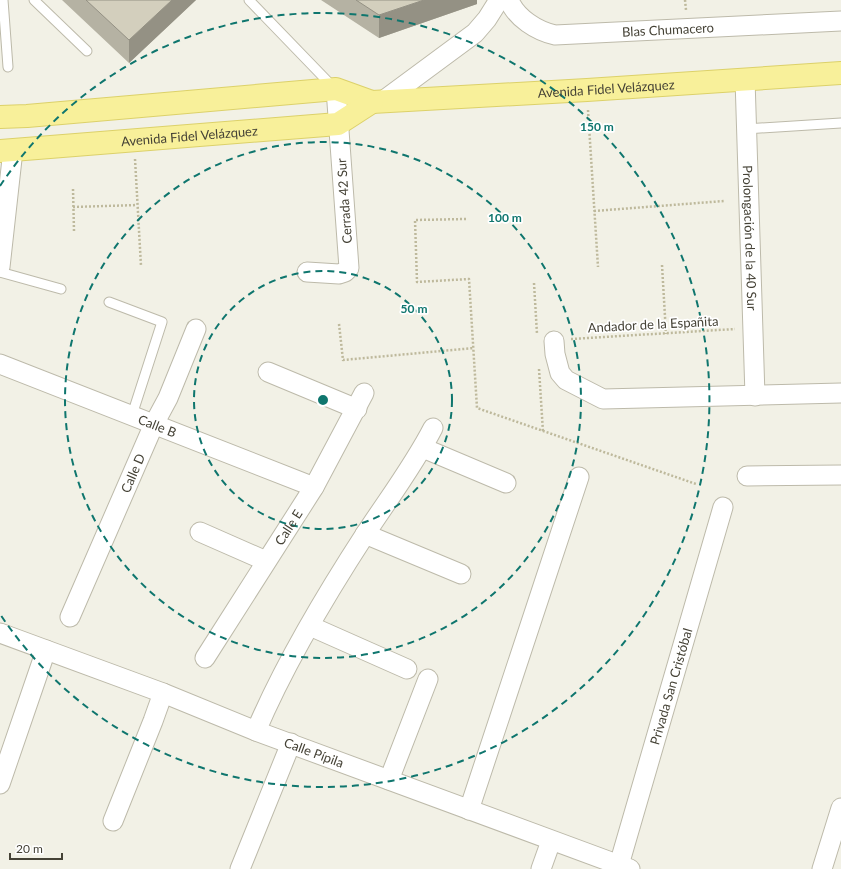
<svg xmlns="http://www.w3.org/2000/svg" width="841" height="869" font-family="Lato,sans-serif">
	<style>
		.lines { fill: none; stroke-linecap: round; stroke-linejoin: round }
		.service-casing { stroke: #bdbaaa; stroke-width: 11 }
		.minor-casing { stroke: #bdbaaa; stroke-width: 21 }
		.primary-casing { stroke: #dcd16a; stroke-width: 24 }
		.path { stroke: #beb99c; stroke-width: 2.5; stroke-dasharray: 2 2; stroke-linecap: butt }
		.service { stroke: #fff; stroke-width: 9 }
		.minor { stroke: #fff; stroke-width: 19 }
		.primary { stroke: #f8f09a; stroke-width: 22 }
		.wall { fill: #b5b2a3 }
		.shaded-wall { fill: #949184 }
		.building { fill: #d3cfbd; stroke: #949184 }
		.ring { fill: none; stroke: #0f766e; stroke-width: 2; stroke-dasharray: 7 5 }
		.labels { text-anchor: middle; stroke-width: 3.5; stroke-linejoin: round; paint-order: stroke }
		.street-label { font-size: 13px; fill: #454236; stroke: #fff }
		.centre { fill: #0f766e; stroke: #fff; stroke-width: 2 }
		.ring-label { font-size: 12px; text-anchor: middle; font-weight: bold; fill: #0f766e; stroke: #fff; stroke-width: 3.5; stroke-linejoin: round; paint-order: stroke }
	</style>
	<rect width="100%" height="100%" fill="#f2f1e6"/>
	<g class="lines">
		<g class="service-casing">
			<path id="service" d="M3,0l5,67
				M34,0l53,51
				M249,0l85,88
				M746,129l95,-6
				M0,272l61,17
				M109,302l53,20 -30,93"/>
		</g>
		<g class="minor-casing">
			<g id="minor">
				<path id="s1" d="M509,0c7,18 28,31 46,35l286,-14"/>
				<path id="s2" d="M745,79l10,317"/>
				<path d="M383,101l92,-68 12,-14 12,-19"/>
				<path d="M0,267l13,-117"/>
				<path d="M307,272l32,2 6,-2 4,-4 -13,-179"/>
				<path d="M554,341l1,13 5,19 6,7 37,19 238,-6"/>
				<path id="s3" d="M0,364l314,123"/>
				<path d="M268,372l89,37"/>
				<path d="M423,448l83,35"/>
				<path d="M747,476l94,-1"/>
				<path d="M200,532l66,29"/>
				<path d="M365,534l96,40"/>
				<path id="s4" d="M70,617l84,-193 14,-26 28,-69"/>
				<path d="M310,626l97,43"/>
				<path id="s5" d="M0,633l163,60 93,38 374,138"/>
				<path id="s6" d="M205,658l109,-171 50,-94"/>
				<path d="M256,731c28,-66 71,-138 110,-198 23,-35 48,-68 67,-105"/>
				<path d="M389,780l39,-101"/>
				<path d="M0,784l46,-134"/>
				<path d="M469,810l110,-333"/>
				<path d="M113,821l40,-100 10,-28"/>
				<path id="s7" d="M619,865l104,-358"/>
				<path d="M240,869l51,-126"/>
				<path d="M541,869l10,-28"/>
				<path d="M822,869l19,-61"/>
			</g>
		</g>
		<g class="primary-casing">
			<g id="primary">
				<path id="s8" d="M0,117l27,-1 309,-27 36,13 215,-12 254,-17"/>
				<path id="s9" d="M0,151l338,-27 34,-22"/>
			</g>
		</g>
		<path class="path" d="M685,0l1,10
			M588,110l10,157
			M135,159l6,107
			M73,189l1,42
			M73,207l64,-2
			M594,211l130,-10
			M466,219l-51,1 2,62 52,-3 8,129 219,76
			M662,265l4,69
			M534,283l3,51
			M339,324l4,36 131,-12
			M571,339l164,-10
			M539,369l4,63"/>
		<use href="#service" class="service"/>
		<use href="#minor" class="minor"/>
		<use href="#primary" class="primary"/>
	</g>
	<path class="wall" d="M62,0h134l-67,63z
		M321,0h156v4l-98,34z"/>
	<path class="shaded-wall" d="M172,0h24l-67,63v-23z
		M424,0h53v4l-98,34v-23z"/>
	<path class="building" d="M86,0h86l-43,40z
		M356,0h68l-45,15z"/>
	<g class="ring">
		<circle cx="323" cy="400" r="129"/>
		<circle cx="323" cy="400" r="258"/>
		<path d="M0 186A387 387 0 1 1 0 614"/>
	</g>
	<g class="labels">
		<g class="street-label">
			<text dy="5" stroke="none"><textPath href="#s1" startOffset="173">Blas Chumacero</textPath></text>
			<text dy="5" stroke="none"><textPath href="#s8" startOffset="610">Avenida Fidel Velázquez</textPath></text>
			<text dy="5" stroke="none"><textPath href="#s9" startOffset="190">Avenida Fidel Velázquez</textPath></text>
			<text transform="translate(344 201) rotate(-94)" y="5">Cerrada 42 Sur</text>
			<text dy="5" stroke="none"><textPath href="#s2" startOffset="159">Prolongación de la 40 Sur</textPath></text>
			<text transform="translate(653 324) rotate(-3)" y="5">Andador de la Españita</text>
			<text dy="5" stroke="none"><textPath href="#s3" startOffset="169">Calle B</textPath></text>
			<text dy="5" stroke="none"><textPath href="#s4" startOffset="157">Calle D</textPath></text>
			<text dy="5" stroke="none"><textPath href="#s6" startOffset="155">Calle E</textPath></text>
			<text dy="5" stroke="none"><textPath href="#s7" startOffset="186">Privada San Cristóbal</textPath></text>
			<text dy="5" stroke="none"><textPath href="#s5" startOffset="336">Calle Pípila</textPath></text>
		</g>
	</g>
	<circle cx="323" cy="400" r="6" class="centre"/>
	<g class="ring-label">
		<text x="597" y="131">150 m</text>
		<text x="505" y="222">100 m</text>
		<text x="414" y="313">50 m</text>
	</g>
	<path d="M10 853v6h52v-6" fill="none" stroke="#454236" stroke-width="2"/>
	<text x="16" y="853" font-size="12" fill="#454236" stroke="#ffffff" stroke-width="3" paint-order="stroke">20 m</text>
</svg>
